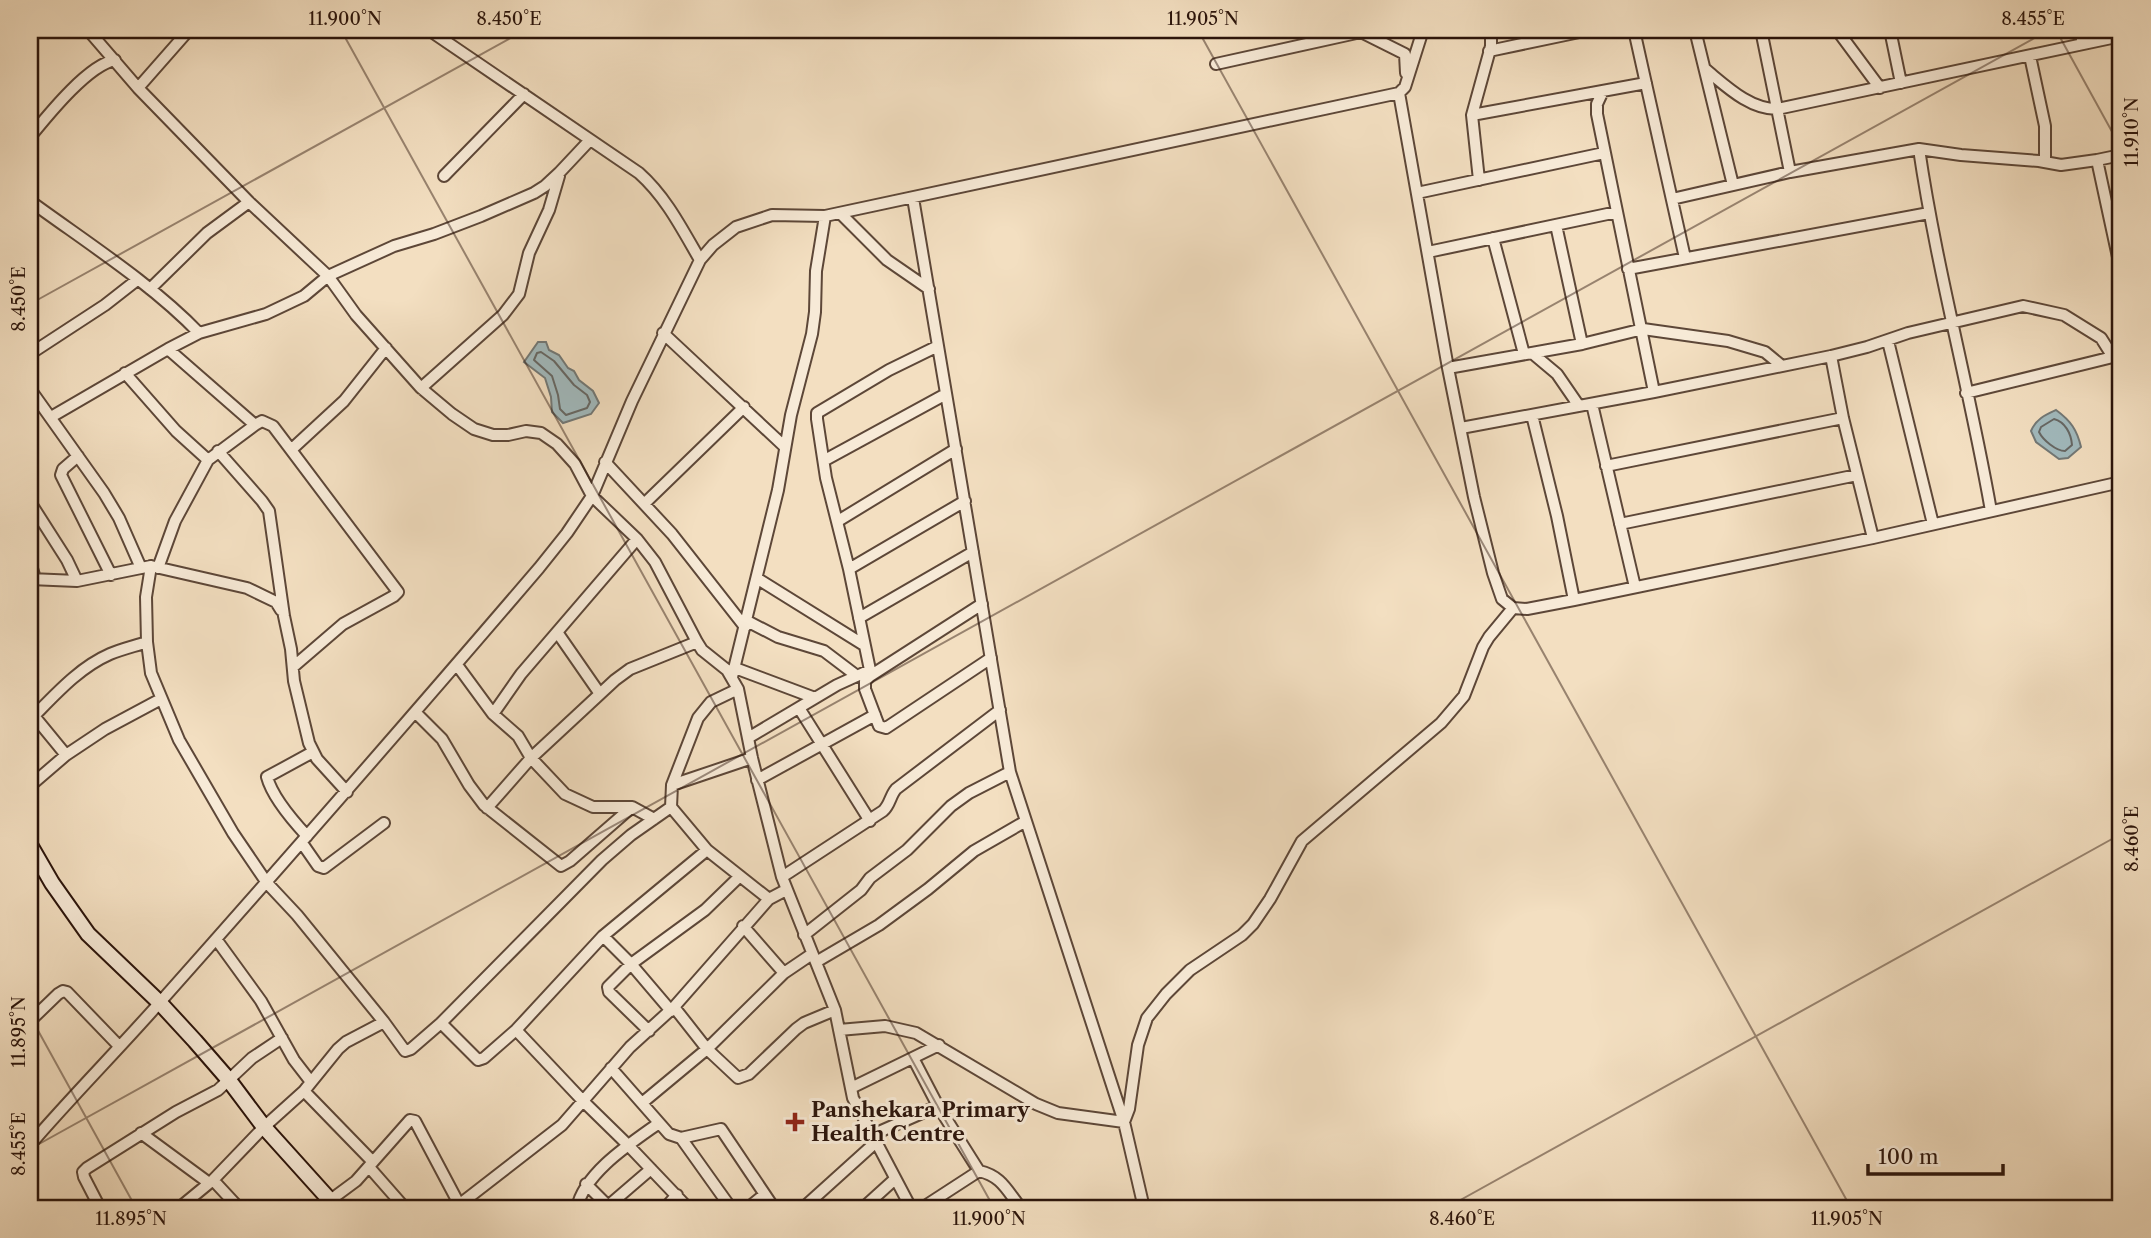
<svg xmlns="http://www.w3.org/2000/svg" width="2151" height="1238" font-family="'Libre Caslon Text',serif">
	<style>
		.water { fill: #a1babe; stroke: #727876; stroke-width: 2 }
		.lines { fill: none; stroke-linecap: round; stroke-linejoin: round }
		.shore { stroke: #666764; stroke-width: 2 }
		.street-casing { stroke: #5d4738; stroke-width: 14 }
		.secondary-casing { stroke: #2b140b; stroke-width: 18 }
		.street { stroke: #f7ead7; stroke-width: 10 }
		.secondary { stroke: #f7ead7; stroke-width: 14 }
		.ticks { fill: none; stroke: #2b140b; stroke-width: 2; stroke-opacity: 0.45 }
		.poi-dot { fill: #8f2418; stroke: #f7ead7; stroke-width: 2.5 }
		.labels { text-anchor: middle; stroke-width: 6; stroke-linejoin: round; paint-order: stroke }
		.poi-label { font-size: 21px; font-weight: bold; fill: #2b140b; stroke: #f7ead7; text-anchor: start }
		.neatline { fill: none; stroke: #2b140b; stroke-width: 2.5 }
		.ticks-label { font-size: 18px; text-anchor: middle; fill: #2b140b }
	</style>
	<rect width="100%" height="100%" fill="#f3dfc1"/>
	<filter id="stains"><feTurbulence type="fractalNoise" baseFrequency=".00286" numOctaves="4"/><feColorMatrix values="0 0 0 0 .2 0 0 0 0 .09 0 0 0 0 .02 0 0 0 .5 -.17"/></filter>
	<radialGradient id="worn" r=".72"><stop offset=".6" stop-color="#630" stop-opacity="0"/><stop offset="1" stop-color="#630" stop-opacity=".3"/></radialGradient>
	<path class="water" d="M538,342h8l3,8 10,5 9,13 6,3 5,9 14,11 6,12 -8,11 -28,9 -11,-11 -1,-15 -6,-19 -21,-16z
		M2056,410c15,11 21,20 25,37l-13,11 -9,1 -23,-17 -5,-11c5,-12 14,-16 25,-21z"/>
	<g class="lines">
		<path class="shore" d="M541,352l13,9 20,24 13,10 3,7 -3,6 -21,7 -6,-6 -2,-14 -6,-19 -18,-16 3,-7z
			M2054,419c11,3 17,14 18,26l-7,6c-9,0 -22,-11 -26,-19l2,-5z"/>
		<g class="street-casing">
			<path id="street" d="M88,30l50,58 111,114 79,74 28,39 65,73 31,26 22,15 19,6h15l18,-4 15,2 16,11 18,20 17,32 45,43 18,23 42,80 5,8 25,20 11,19 14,69 30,119 53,133 18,88 58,110
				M429,30l210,143c27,24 43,56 61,87
				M1634,30l51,228
				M1695,30l38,155
				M1761,30l29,142
				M1837,30l43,58
				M1890,30l11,53
				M2080,30l3,14
				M1489,51l100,-21
				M2030,56l15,70v36
				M1216,64l145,-32 44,22 1,19
				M1705,69c21,17 44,40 72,40l344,-73
				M138,88l51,-58
				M1603,91l-6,13v10l57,278
				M1399,93l49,275 26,129 19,76 9,26 11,9 14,1 47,-9 299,-62 248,-56
				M1472,115l174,-32
				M30,137c18,-22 58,-72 85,-77
				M1919,149c18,122 51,241 72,362
				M2097,160l24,111
				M444,176l80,-82
				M1479,180l-7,-65 19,-69v-16
				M1417,193l187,-40
				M913,198l97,574 114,350 20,86
				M1672,199l118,-27 129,-23 42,6 78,6 22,4 36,-5 24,-5
				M30,201c56,41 122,83 169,132
				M840,213l47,47 42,29
				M1556,225l26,119
				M1493,238l31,116
				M1428,252l189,-40
				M1628,269l301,-56
				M150,289l57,-56 42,-31
				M663,333l122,114
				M1888,341l45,183
				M938,346l-49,24 -72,43v6l9,59 23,91 21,101v6l-5,5v8l14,37 7,2 105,-70
				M168,349l87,76
				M1532,353l25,21 22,32
				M30,354l75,-49 32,-25
				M1831,356l12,62 30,120
				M1448,368l134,-24 61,-15 85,12 37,11 17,14
				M125,373l51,58 32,29
				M421,388l82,-73 16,-21 10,-41 20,-43 10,-34
				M30,389l74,104 15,25 22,50
				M1966,393l155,-38
				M1592,404l43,183
				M1532,415l25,101 17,84
				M51,417l117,-68 31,-16 67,-19 38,-18 24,-20 66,-30 40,-12 47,-18 53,-23 11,-7 14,-13 31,-33
				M1461,428l193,-36 177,-36 36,-9 41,-14 115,-27 41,9 37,23 12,19
				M292,449l52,-48 42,-53
				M218,451l44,50 7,10 15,105 7,33 3,32 15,62 8,16 30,33
				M78,456l-15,13 -2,6 50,100
				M825,460l121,-66
				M605,462l67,72 73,93
				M1606,466l237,-48
				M30,502l37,58 10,21
				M644,504l100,-97
				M838,521l118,-72
				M1620,524l237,-49
				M30,562l5,16
				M151,566l-5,31 1,45 4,31 28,67 54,93 34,50 30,32 87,107 21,29 6,-2 30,-26 161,-163 29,-25 40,-28
				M158,568l17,-47 33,-61 47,-35 7,-4 11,5 125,166 -4,4 -51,28 -50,43
				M849,569l116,-68
				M30,579l47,2 74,-15 96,22 29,14 5,8
				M758,579l106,66
				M859,618l114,-66
				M747,621l31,16 46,14 33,25
				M557,632l43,62
				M457,665l36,49 25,22 13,22 34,36 28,13h39l22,12
				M735,668l80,30
				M870,676l112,-72
				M732,677l46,-187 13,-75 21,-81 3,-22 1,-41 9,-55
				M738,689l-27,13 -13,16 -26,67 -1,22 36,43 62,49
				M799,708l71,113
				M416,713l26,26 27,46 15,20 77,61 9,-5 62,-54
				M493,714l28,-40 116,-135
				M34,716l32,39
				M30,720c24,-24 48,-52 80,-66 12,-5 25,-8 37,-12
				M748,738l89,-53 33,-15
				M757,780l118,-65
				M672,785l80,-27
				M30,786l36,-31 39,-26 56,-30
				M487,808l44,-50 84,-78 15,-11 67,-27
				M307,836c-13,-14 -35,-40 -40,-59l46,-25
				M302,843l16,23 6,2 60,-45
				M782,877l101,-66c7,-6 7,-15 13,-22l104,-79
				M743,926l41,47
				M804,935l57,-45 9,-12 37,-28 44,-44 18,-13 41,-21
				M603,936l28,28 40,47
				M216,939l45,62 33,59 17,22
				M816,962l63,-37 49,-36 46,-38 52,-30
				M674,1007l33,42 31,29 11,-4 47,-45 8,-6 31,-13
				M30,1021l28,-27 5,-3 4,1 52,54
				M441,1023l37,37 6,-2 32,-28 87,-94 104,-86
				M516,1030l67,71 45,44 60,63
				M839,1030l46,-4 31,7 120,71 22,9 66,9 5,-13 9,-64 9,-27 19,-24 24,-24 52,-35 11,-11 17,-25 32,-58 139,-118 23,-27 19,-49 6,-10 24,-29
				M649,1031l-40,-39 -1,-5 23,-23 74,-54 34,-33
				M913,1058l25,48 41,65
				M611,1068l58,66 12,4 50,70
				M851,1088l88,-43
				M304,1091l69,71
				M642,1103l65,-54 77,-76 28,-19
				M141,1133l68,50
				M872,1135l66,-29
				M681,1138l40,-9 53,79
				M30,1145c43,-50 89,-96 132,-145 127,-143 253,-287 377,-432l28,-35 25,-37 40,-95 68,-141 13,-15 23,-18 36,-12 53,1 574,-123 6,-6 18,-57
				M369,1167l36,41
				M213,1180l26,28
				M586,1184l24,24
				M608,1206l43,-37
				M100,1208l-16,-31 -1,-5 4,-4 89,-56 42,-22 34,-32 30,-20
				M179,1208l34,-28 51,-53 40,-36 34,-42 8,-7 38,-20
				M323,1208l6,-7 27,-20 54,-61 5,1 44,83
				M455,1208l107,-83 68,-78 44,-40 95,-108 17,-9
				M577,1208c7,-35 54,-65 82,-85
				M665,1208l12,-13
				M748,1208l16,-13
				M803,1208l72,-65
				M863,1208l32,-29
				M922,1208l57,-37c23,5 28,20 42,37
				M1003,1208l12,-8"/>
		</g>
		<g class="secondary-casing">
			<path id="secondary" d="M30,845l22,38 36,51 72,69 35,38 33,38 36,48 73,81"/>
		</g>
		<use href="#street" class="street"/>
		<use href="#secondary" class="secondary"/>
	</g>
	<path class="ticks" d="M341,30l653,1178M1198,30l653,1178M2056,30l65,118M30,304l495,-274M30,1016l106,192M30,1149l2019,-1119M1446,1208l675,-374"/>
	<path class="poi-dot" d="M791.5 1111.5h7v7h7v7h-7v7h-7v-7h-7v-7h7z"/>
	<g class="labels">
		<g class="poi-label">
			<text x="811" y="1117">Panshekara Primary<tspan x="811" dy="24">Health Centre</tspan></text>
		</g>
	</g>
	<rect width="2151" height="1238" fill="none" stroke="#f3dfc1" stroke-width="77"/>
	<path d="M1868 1164v10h135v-10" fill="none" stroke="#2b140b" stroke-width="3.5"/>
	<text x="1878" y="1164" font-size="21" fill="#2b140b" stroke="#f7ead7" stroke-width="5" paint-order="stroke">100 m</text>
	<rect x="38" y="38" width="2074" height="1162" class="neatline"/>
	<g class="ticks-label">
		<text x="345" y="25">11.900°N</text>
		<text x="509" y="25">8.450°E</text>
		<text x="1203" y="25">11.905°N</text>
		<text x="2033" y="25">8.455°E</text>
		<text transform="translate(2132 132) rotate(-90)" y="6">11.910°N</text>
		<text transform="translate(19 299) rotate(-90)" y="6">8.450°E</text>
		<text transform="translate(2132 839) rotate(-90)" y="6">8.460°E</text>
		<text transform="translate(19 1032) rotate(-90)" y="6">11.895°N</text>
		<text transform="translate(19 1144) rotate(-90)" y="6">8.455°E</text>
		<text x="131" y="1225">11.895°N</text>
		<text x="989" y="1225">11.900°N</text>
		<text x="1462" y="1225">8.460°E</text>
		<text x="1847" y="1225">11.905°N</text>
	</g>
	<rect width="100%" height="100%" filter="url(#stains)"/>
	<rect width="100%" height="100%" fill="url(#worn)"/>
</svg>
